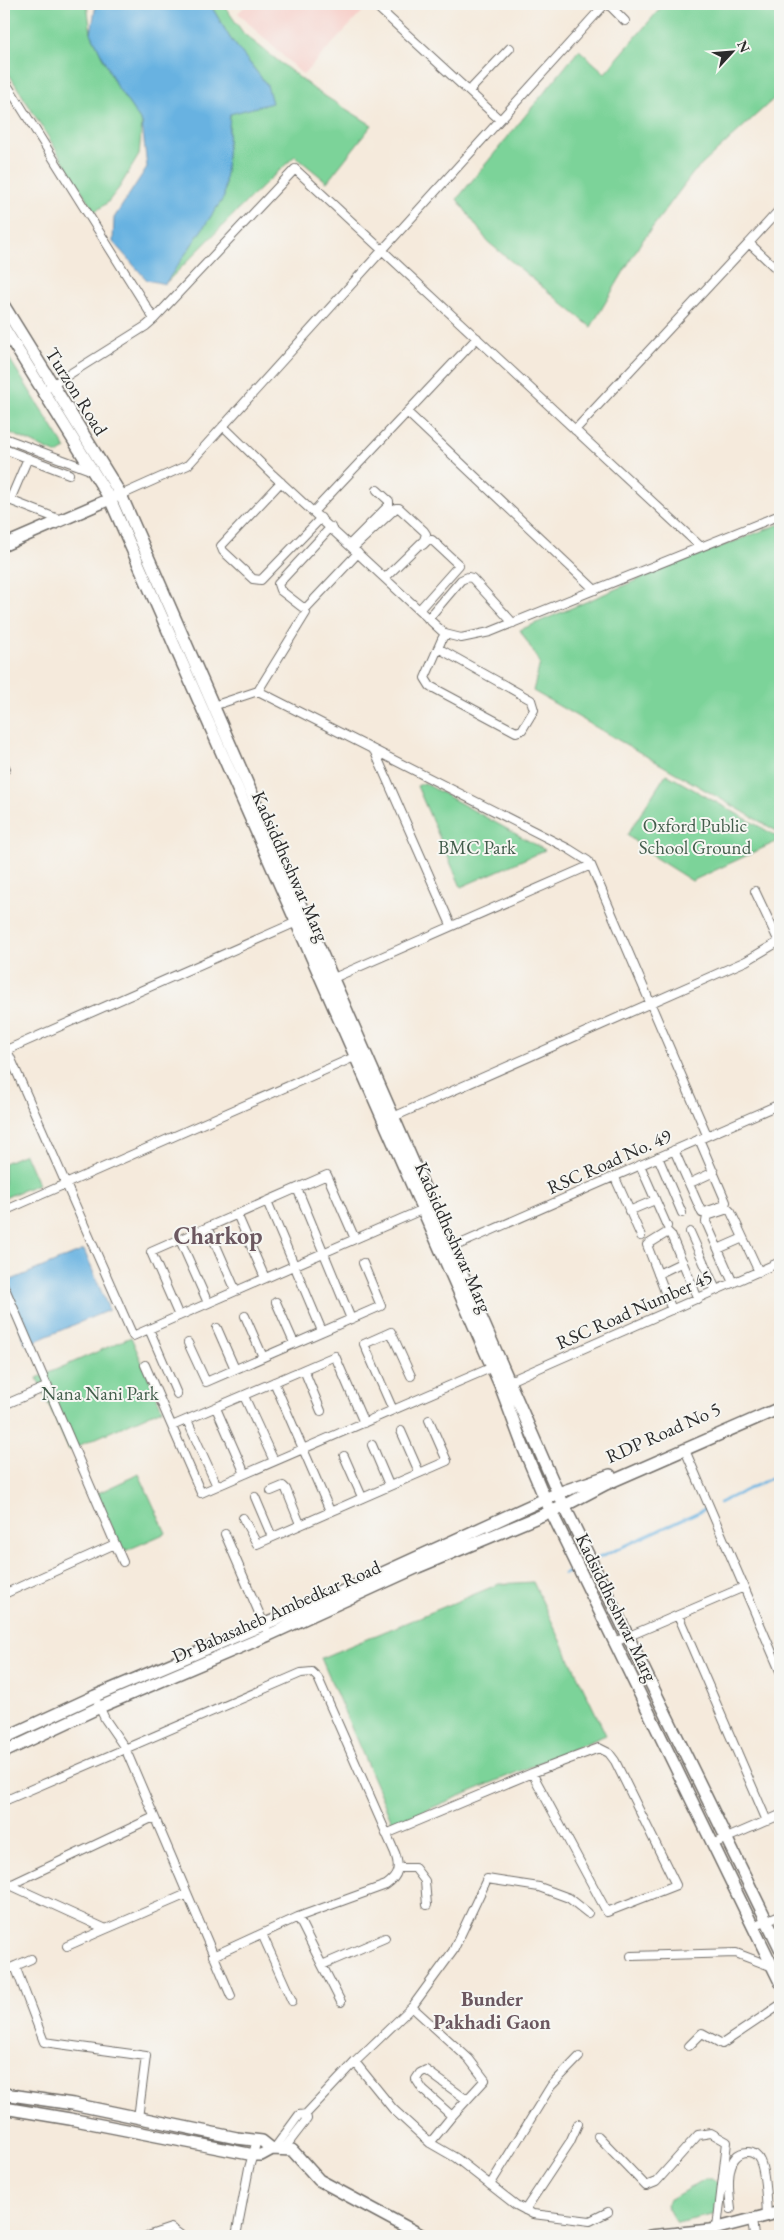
<svg xmlns="http://www.w3.org/2000/svg" width="784" height="2240" font-family="'EB Garamond',serif">
	<style>
		.built { fill: #f7d0ca }
		.green { fill: #7bd399; stroke: #537f62 }
		.water { fill: #68b2e1; stroke: #4a6e86 }
		.lines { fill: none; stroke-linecap: round; stroke-linejoin: round }
		.stream { stroke: #68b2e1; stroke-width: 2.5 }
		.street-casing { stroke: #726e69; stroke-width: 10 }
		.secondary-casing { stroke: #726e69; stroke-width: 14 }
		.street { stroke: #fff; stroke-width: 8 }
		.secondary { stroke: #fff; stroke-width: 11 }
		.labels { text-anchor: middle; stroke-width: 4; stroke-linejoin: round; paint-order: stroke }
		.street-label { font-size: 19px; fill: #2b2b2b; stroke: #f6f6f2 }
		.park-label { font-size: 19px; fill: #435d4c; stroke: #f6f6f2 }
		.neighbourhood-label { font-size: 20px; font-weight: bold; fill: #6c5860; stroke: #f6f6f2 }
		.district-label { font-size: 24px; font-weight: bold; fill: #6c5860; stroke: #f6f6f2 }
	</style>
	<rect width="100%" height="100%" fill="#f6f6f2"/>
	<filter id="ink" filterUnits="userSpaceOnUse"><feTurbulence type="fractalNoise" baseFrequency=".02" numOctaves="2"/><feDisplacementMap in="SourceGraphic" scale="10" xChannelSelector="R" yChannelSelector="G"/><feConvolveMatrix kernelMatrix="1 2 1 2 8 2 1 2 1" color-interpolation-filters="sRGB"/></filter>
	<filter id="wash" filterUnits="userSpaceOnUse"><feTurbulence type="fractalNoise" baseFrequency=".0096" numOctaves="4" result="noise"/><feDisplacementMap in="SourceGraphic" scale="20" xChannelSelector="R" yChannelSelector="G"/><feGaussianBlur stdDeviation="1.12" result="paint"/><feColorMatrix in="noise" values="0 0 0 0 0 0 0 0 0 0 0 0 0 0 0 0 0 1.4 0 .05"/><feComposite in="paint" operator="in"/></filter>
	<g filter="url(#wash)">
		<rect width="100%" height="100%" fill="#f5eadc"/>
		<path class="built" d="M247,4h115l4,4 -63,67 -65,-62z"/>
		<path class="green" d="M4,4h83l4,29 25,52 26,38 -3,32 -20,33 -11,14 -13,10 -91,-146z
			M210,4h13l21,30 71,56 57,35 -45,57 -32,-26 -44,41 -86,87 59,-87 6,-83 37,-29 -37,-47z
			M664,4h116v89l-87,80 -53,71 -49,83 -103,-85 -31,-43 122,-149 26,23z
			M4,350l62,99 -9,5 -53,-24z
			M780,524v309l-247,-142 7,-28 -20,-33 145,-62z
			M666,774l114,64v2l-88,41 -38,-24 -27,-22z
			M424,783l121,67 -84,37 -44,-101z
			M25,1154l13,30 -34,14v-35z
			M131,1337l31,72 -93,41 -32,-72z
			M139,1474l27,59 -43,19 -27,-58z
			M533,1582l73,153 -213,89 -72,-166 178,-74z
			M705,2179h6l9,6 -3,29 -41,9 -10,-18 3,-5z"/>
		<path class="water" d="M96,4h114l20,34 37,47 5,18 -42,11 -6,83 -59,87 -18,-4 -34,-38 1,-24 33,-51 -5,-44 -26,-38 -25,-52z
			M84,1250l25,60 -83,35 -22,-62z"/>
		<g class="lines">
			<path class="stream" d="M719,1503l61,-29
				M594,1560l113,-52
				M564,1574l12,-5"/>
		</g>
	</g>
	<g filter="url(#ink)">
		<g class="lines">
			<g class="street-casing">
				<path id="street" d="M374,4l126,116
					M608,4l17,17
					M4,80l150,239 -8,7 -97,61
					M469,91l41,-43
					M749,243l31,-34
					M154,319l141,-150 406,378
					M407,412l188,178
					M223,426l50,49 172,159 16,4 29,-6 290,-117
					M575,430l174,-187 31,29
					M4,438l89,33
					M4,449l65,25
					M281,482l-60,64 2,5 30,28 8,1 60,-62
					M121,495l67,-30 417,-461
					M4,498l57,22
					M10,500l18,-42
					M314,511l163,-173
					M331,527l-53,57 2,6 22,17h5l51,-54
					M349,545l40,-40v-4l-12,-11
					M353,548l43,-40h3l25,23 2,3 -2,6 -39,38
					M419,610l40,-45 -27,-25h-4l-5,5
					M428,619l33,-39 7,-3 4,1 41,45
					M438,648l93,52 3,10 -12,20 -6,2 -86,-46 -5,-8 17,-39 3,-5
					M258,691l311,158 19,12
					M213,706l45,-15 48,-78
					M374,750l77,175
					M4,765l2,4
					M755,891l25,53
					M329,980l262,-115 116,270
					M7,1050l126,286 293,-128
					M4,1051l295,-130
					M391,1118l355,-157 34,-20
					M674,1150l28,63 23,-8 1,-3 -27,-63
					M658,1157l24,56
					M640,1165l27,61
					M616,1180l25,56
					M690,1183l24,-11
					M297,1188l54,131
					M267,1201l55,130
					M4,1211l355,-156
					M629,1211l26,-11
					M237,1214l28,64
					M208,1227l28,64
					M690,1232l26,58
					M180,1240l28,63
					M451,1248l329,-144
					M718,1249l25,-11
					M658,1274l25,-12
					M733,1283l-27,-61 1,-6 21,-7 3,3 28,60
					M4,1286l119,276
					M276,1302l18,41
					M672,1310l-25,-65 21,-13 3,3 27,64
					M179,1316l-28,-64 176,-77 28,64
					M245,1316l18,41
					M217,1328l18,41
					M149,1329l28,65
					M188,1343l18,39 175,-76 -18,-43
					M145,1365l56,128 294,-127
					M304,1370l17,41
					M274,1382l56,129
					M505,1383l275,-121
					M244,1396l30,65
					M4,1405l44,-19
					M216,1408l29,66
					M393,1410l-29,-66 27,-12 20,44
					M187,1420l30,66
					M172,1426l163,-70 29,67
					M401,1431l18,41
					M372,1445l17,40
					M685,1450l59,137
					M344,1456l18,41
					M271,1491l12,-5 3,3 14,35
					M255,1497l17,40
					M243,1518l14,26 190,-83 -18,-41
					M225,1534l41,95
					M4,1594l111,-50
					M678,1615l89,206
					M615,1642l129,-55 36,84
					M98,1704l7,15 20,29 106,248
					M4,1801l297,-128 11,-1 6,6 77,175c5,14 4,23 -9,32l-88,32 -85,39
					M154,1817l-144,68 96,44 81,-35
					M386,1834l146,-61 67,-25 10,5 6,8 61,124 -69,27 -75,-139
					M713,1844l67,-29
					M399,1868h16l10,13 2,24
					M298,1917l24,48 63,-27
					M753,1926l27,-11
					M262,1934l30,67
					M67,1946l39,-17
					M631,1956l105,-3 37,14
					M322,1965l19,37
					M15,1966l29,76 102,14 -8,62
					M4,1971l27,-12
					M412,2007l57,52 16,21 -33,36
					M689,2046l13,-13 20,11 58,-39
					M355,2062l38,47 37,34 22,-27 -29,-26 -7,-11 4,-6 6,-3 41,30
					M598,2136l48,50 10,-4 42,-47 13,-2 16,9 -10,86
					M430,2143l26,15 60,47 17,9 57,7 18,-9
					M274,2149l25,-34 7,-1 49,-52 57,-55 41,-56 34,-72 52,8 30,11 19,15
					M283,2150l24,-31 -1,-5
					M490,2185l61,-99 28,-29
					M731,2209c-2,-15 -8,-57 17,-57 5,0 10,4 12,9 6,13 6,40 7,54
					M525,2210l45,-68 8,-18
					M752,2219l2,17
					M147,2236l24,-8 11,8
					M236,2236l13,-68 8,-28"/>
			</g>
			<g class="secondary-casing">
				<path id="secondary" d="M4,306l117,189 437,998 222,455
					M4,328l106,171 390,886 24,64 21,50 235,483
					M4,545l113,-49
					M4,1738l91,-42 246,-104 217,-99 52,-18
					M4,1752l96,-45 169,-72 149,-68 146,-61 42,-22 174,-76
					M4,2094l69,10 164,34 25,3 10,8
					M4,2108l66,11 184,36h7l11,-6 20,1 27,30 104,56
					M650,2236l60,-6 70,-18"/>
			</g>
			<use href="#street" class="street"/>
			<use href="#secondary" class="secondary"/>
		</g>
	</g>
	<g class="labels">
		<g class="street-label">
			<text transform="translate(77 391) rotate(58)" y="7">Turzon Road</text>
			<text transform="translate(291 866) rotate(66)" y="7">Kadsiddheshwar Marg</text>
			<text transform="translate(609 1161) rotate(-24)" y="7">RSC Road No. 49</text>
			<text transform="translate(454 1237) rotate(66)" y="7">Kadsiddheshwar Marg</text>
			<text transform="translate(634 1309) rotate(-24)" y="7">RSC Road Number 45</text>
			<text transform="translate(663 1432) rotate(-24)" y="7">RDP Road No 5</text>
			<text transform="translate(617 1607) rotate(64)" y="7">Kadsiddheshwar Marg</text>
			<text transform="translate(276 1611) rotate(-24)" y="7">Dr Babasaheb Ambedkar Road</text>
		</g>
		<g class="park-label">
			<text x="695" y="832">Oxford Public<tspan x="695" dy="22">School Ground</tspan></text>
			<text x="477" y="854">BMC Park</text>
			<text x="100" y="1400">Nana Nani Park</text>
		</g>
		<g class="neighbourhood-label">
			<text x="492" y="2006">Bunder<tspan x="492" dy="23">Pakhadi Gaon</tspan></text>
		</g>
		<g class="district-label">
			<text x="218" y="1244">Charkop</text>
		</g>
	</g>
	<rect width="784" height="2240" fill="none" stroke="#f6f6f2" stroke-width="20"/>
	<g transform="translate(732 52) rotate(64)" stroke="#f6f6f2" stroke-width="4" paint-order="stroke">
	<path d="M0-4L9 19L0 12L-9 19Z" fill="#2b2b2b"/>
	<text y="-8" font-size="14" font-weight="bold" text-anchor="middle" fill="#2b2b2b">N</text>
	</g>
</svg>
